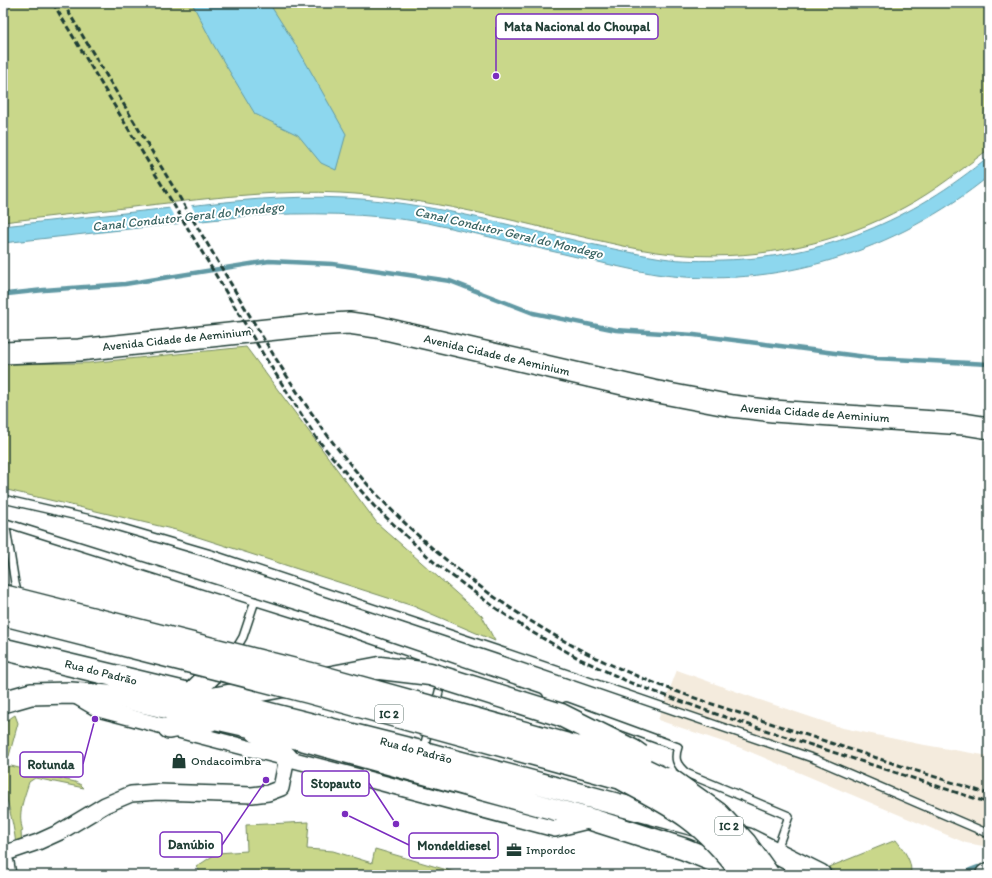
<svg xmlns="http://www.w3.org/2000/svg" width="992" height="878" font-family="Itim,sans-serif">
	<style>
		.built { fill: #f4ebdd }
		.green { fill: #c9d78a; stroke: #748a5f }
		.water { fill: #8dd7ee; stroke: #6199a4 }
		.pier { fill: #fff }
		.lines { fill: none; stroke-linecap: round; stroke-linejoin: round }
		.stream { stroke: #6199a4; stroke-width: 4.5 }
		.lane-casing { stroke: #1f3d34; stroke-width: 10 }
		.street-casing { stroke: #1f3d34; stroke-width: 18 }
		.secondary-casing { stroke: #1f3d34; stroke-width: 24 }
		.primary-casing { stroke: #1f3d34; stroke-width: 25 }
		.highway-casing { stroke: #1f3d34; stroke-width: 25 }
		.lane { stroke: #fff; stroke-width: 7 }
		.street { stroke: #fff; stroke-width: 15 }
		.secondary { stroke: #fff; stroke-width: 21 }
		.primary { stroke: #fff; stroke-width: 22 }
		.highway { stroke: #fff; stroke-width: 22 }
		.rail { stroke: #1f3d34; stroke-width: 3; stroke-dasharray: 6 3; stroke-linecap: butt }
		.highway-bridge-casing { stroke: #1f3d34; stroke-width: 25; stroke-linecap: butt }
		.highway-bridge { stroke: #fff; stroke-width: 22 }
		.labels { text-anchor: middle; stroke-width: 4; stroke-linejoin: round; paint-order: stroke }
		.shield { fill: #fff; stroke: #627771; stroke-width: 1 }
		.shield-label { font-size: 11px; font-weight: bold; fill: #1f3d34 }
		.street-label { font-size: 12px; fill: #1f3d34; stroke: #fff }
		.poi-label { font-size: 12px; fill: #1f3d34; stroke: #fff; text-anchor: start }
		.water-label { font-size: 13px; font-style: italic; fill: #3a6462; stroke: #fff }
		.leader { fill: none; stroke: #7b2cbf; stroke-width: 1.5 }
		.callout-dot { fill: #7b2cbf; stroke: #fff; stroke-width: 1.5 }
		.callout { fill: #fff; stroke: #7b2cbf; stroke-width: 1.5 }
		.callout-label { font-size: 13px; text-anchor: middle; font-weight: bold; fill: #1f3d34 }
	</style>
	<rect width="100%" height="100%" fill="#fff"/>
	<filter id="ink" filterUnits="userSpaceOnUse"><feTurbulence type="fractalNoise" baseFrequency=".025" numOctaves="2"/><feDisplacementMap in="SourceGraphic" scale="8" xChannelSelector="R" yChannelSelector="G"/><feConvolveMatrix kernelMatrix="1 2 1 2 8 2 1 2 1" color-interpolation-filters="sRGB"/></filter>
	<g filter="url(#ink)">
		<path class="built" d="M677,670l80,29 86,29 76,16 70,12v91l-23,-4 -225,-95 -83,-28z"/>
		<path class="green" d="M3,3h986v146c-27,20 -54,42 -84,58 -65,36 -144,53 -218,48 -42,-2 -84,-14 -126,-23 -73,-18 -146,-35 -221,-39 -55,-3 -109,3 -164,9 -58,7 -115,13 -173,20z
			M246,347l131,176 105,93 13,25 -82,-35 -237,-76 -173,-41v-125l85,-1z
			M15,715l3,8 -9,33 -6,3v-34l6,-6z
			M11,766l64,16 6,3 3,3 -49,-10 -6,4c-5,17 -12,31 -6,49l-2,1 1,13 -6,1c-2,-27 -13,-52 -13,-78z
			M309,822l-2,27 26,2 39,12 3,-14 79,23v3h-251l-7,-8 21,-14 30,-2 -1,-26z
			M896,840c7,9 18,23 14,35h-68l-15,-7z"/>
		<path class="water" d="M192,3h77l28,44 49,87 -10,36 -15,-7 -23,-28 -43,-21 -42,-70z
			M989,156v20c-92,75 -214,115 -333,98 -31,-5 -61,-13 -92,-20 -45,-10 -90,-21 -136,-31 -60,-10 -120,-11 -181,-7l-244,27v-17c56,-6 112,-12 168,-18 58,-7 116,-13 174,-10 108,5 210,43 317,60 20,3 41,3 61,2 100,-2 190,-40 266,-104z"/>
		<path class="pier" d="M190,203l11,20 -22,2 -11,-19z"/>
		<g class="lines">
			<path class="stream" d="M3,296l4,-2 37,-4 81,-6 144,-23 64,3 117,17 83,32 83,17 78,5 180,23 115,6
				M971,873l-1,-3 8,-3"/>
			<g class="lane-casing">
				<path id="lane" d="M3,499l92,21 116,34 284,95 320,110 174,75
					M3,522l308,97 228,78
					M5,522l10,61 3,13
					M234,652l9,-15 12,-36
					M566,706l112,41c-4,12 -2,17 8,26l103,43 -13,36
					M435,707l7,-27
					M423,751l6,-24"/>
			</g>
			<g class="street-casing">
				<path id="street" d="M74,695l24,14 269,70 188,50 37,-9
					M3,854l35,-12 22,-10 45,-27 26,-11 27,-2 94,3 16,-2 13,-5 6,-30"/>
			</g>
			<g class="secondary-casing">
				<path id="secondary" d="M3,353l76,-3 235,-25 35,-2 28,4 276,64 79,15 41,5 191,13 25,4
					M3,649l209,50 210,53 276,74
					M191,694l30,-29
					M3,702l28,-8 40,-1 49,4 154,35 319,88 91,29 62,25
					M169,728l40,-7
					M254,729l33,29
					M732,835l16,4 72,36
					M3,863l2,12"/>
			</g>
			<g class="primary-casing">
				<path id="primary" d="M987,875l2,-1"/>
			</g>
			<g class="highway-casing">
				<path id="highway" d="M322,679l58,-11
					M212,699l76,-14"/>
			</g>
			<use href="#lane" class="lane"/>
			<use href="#street" class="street"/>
			<use href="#secondary" class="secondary"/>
			<use href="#primary" class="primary"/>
			<use href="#highway" class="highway"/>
			<path class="rail" d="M53,3l210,351 54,85 57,67 62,58 61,45 31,21 52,29 51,24 85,31 273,89
				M63,3c49,82 99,165 148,247 38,64 75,130 120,190 65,86 152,158 248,209 61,32 126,53 191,74 73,24 146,48 219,71"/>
			<g class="highway-bridge-casing">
				<path id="highway-bridge" d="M3,596l312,79 311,86 54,26
					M3,614l306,78 312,86c23,13 46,24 67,39 22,16 40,37 56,58
					M380,668l50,6 131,41 72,36 7,5
					M669,779l49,35 27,29 23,32"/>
			</g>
			<use href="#highway-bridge" class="highway-bridge"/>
		</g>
	</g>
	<defs>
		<g id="shop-bare" transform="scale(1.2)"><path d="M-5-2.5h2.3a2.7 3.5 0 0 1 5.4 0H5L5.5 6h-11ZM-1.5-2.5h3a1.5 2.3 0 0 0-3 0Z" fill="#1f3d34" stroke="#fff" stroke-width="2.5" paint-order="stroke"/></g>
		<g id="office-bare" transform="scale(1.2)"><path d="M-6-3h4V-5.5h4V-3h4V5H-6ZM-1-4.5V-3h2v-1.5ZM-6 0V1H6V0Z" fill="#1f3d34" stroke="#fff" stroke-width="2.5" paint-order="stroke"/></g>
	</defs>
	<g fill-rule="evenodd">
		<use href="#shop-bare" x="179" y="761"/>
		<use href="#office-bare" x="514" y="850"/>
	</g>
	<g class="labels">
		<g class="shield">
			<rect x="375" y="705" width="28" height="18" rx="3"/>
			<rect x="715" y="817" width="28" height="18" rx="3"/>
		</g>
		<g class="shield-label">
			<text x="389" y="718">IC 2</text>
			<text x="729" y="830">IC 2</text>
		</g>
		<g class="street-label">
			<text transform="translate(177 339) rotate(-6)" y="4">Avenida Cidade de Aeminium</text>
			<text transform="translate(497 355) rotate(13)" y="4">Avenida Cidade de Aeminium</text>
			<text transform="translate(815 413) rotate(4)" y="4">Avenida Cidade de Aeminium</text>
			<text transform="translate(101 672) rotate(14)" y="4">Rua do Padrão</text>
			<text transform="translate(416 750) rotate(15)" y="4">Rua do Padrão</text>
		</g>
		<g class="poi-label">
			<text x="191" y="765">Ondacoimbra</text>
			<text x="526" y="854">Impordoc</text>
		</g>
		<g class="water-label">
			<text transform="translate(188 216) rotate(-6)" y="5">Canal Condutor Geral do Mondego</text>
			<text transform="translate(509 232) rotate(13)" y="5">Canal Condutor Geral do Mondego</text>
		</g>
	</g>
	<path class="leader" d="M496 76L496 27M95 719L83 764M396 824L369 783M266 780L222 845M345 814L409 845"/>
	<g class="callout-dot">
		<circle cx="496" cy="76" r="4"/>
		<circle cx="95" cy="719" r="4"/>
		<circle cx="396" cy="824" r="4"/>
		<circle cx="266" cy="780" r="4"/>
		<circle cx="345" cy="814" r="4"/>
	</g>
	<g class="callout">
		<rect x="496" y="14" width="162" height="25" rx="4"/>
		<rect x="20" y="752" width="63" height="25" rx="4"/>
		<rect x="302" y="771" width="67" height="25" rx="4"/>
		<rect x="160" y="832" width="62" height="25" rx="4"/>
		<rect x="409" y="833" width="89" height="25" rx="4"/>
	</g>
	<g class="callout-label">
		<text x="577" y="31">Mata Nacional do Choupal</text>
		<text x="51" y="769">Rotunda</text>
		<text x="336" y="788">Stopauto</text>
		<text x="191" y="849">Danúbio</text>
		<text x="454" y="850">Mondeldiesel</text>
	</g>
	<rect width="992" height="878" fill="none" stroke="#fff" stroke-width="16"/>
	<rect x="8" y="8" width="976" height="862" fill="none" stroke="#1f3d34" stroke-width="1.5" filter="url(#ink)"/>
</svg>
